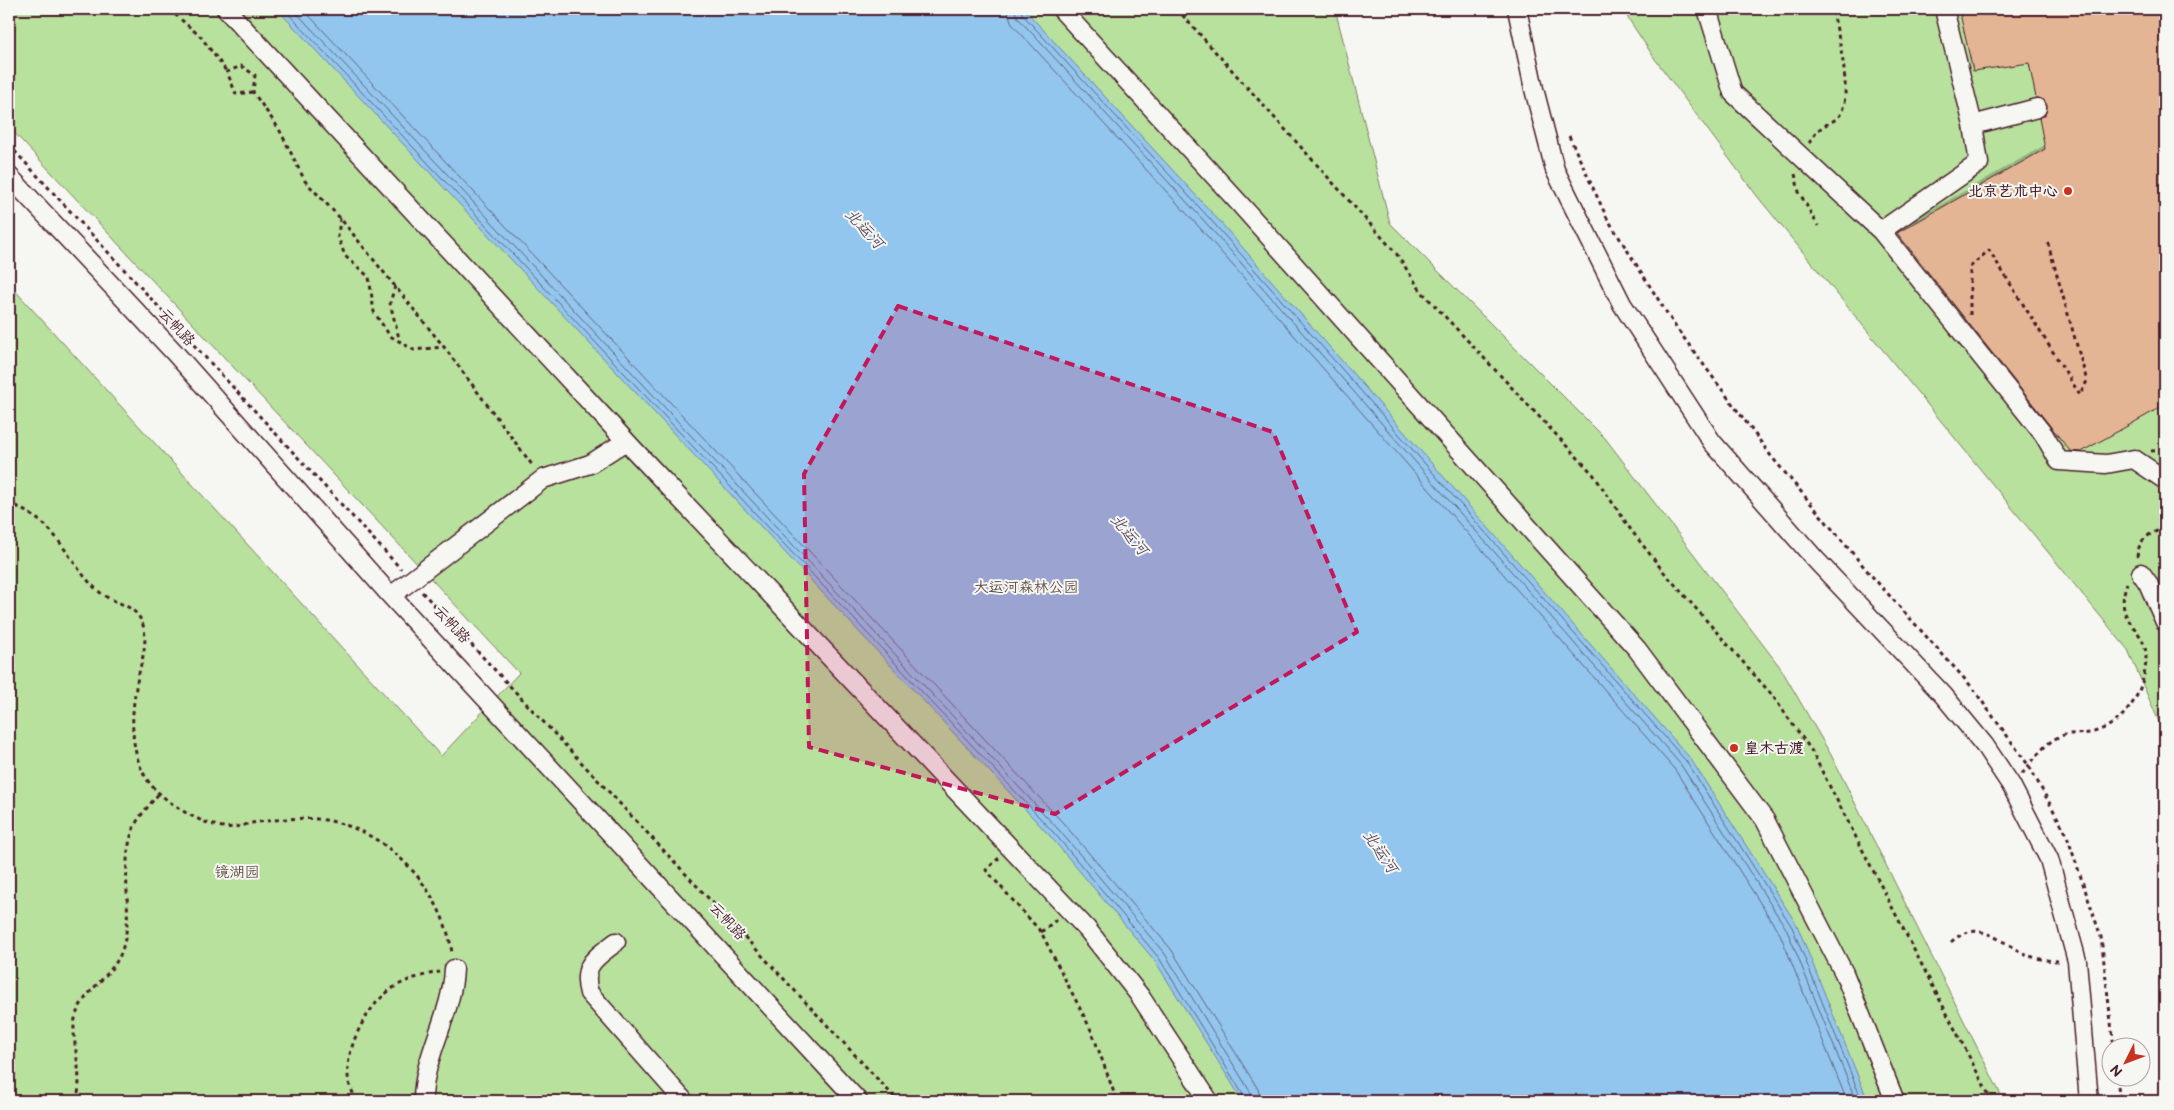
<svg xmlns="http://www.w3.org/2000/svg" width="2174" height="1110" font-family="'Balsamiq Sans','LXGW WenKai TC',sans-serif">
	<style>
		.green { fill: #b8e19d; stroke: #818064 }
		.water { fill: #92c6ef; stroke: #7583a1 }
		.shadow { fill: #0003 }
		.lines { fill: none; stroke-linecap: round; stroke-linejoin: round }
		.shore { stroke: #676279; stroke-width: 1 }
		.building { fill: #e4b595; stroke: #4a1f2b }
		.minor-casing { stroke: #4a1f2b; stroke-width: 21 }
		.path { stroke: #4a1f2b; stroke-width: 3; stroke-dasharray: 4 4; stroke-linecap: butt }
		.minor { stroke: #f6f6f2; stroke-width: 18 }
		.marked { fill: #c2185b; fill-opacity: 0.2; stroke: #c2185b; stroke-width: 4; stroke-dasharray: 10 6; stroke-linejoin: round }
		.poi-dot { fill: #c8321e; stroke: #f6f6f2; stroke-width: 2 }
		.labels { text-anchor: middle; stroke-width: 4; stroke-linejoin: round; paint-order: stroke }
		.poi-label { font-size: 15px; font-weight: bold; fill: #4a1f2b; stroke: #f6f6f2; text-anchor: end }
		.street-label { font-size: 15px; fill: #4a1f2b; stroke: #f6f6f2 }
		.park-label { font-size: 15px; fill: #665048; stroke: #f6f6f2 }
		.water-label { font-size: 16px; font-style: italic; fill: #605166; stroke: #f6f6f2 }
	</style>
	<rect width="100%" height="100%" fill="#f6f6f2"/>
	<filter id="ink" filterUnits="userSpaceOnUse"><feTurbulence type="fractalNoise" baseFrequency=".02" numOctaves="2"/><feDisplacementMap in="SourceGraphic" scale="10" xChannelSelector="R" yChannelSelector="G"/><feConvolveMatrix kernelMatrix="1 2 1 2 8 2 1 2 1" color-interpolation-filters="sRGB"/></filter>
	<g filter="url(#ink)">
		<path class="green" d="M9,9h1326l55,214 215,215 175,229 51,88 173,346h-1995v-817l432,472 78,-83 -510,-546z
			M1622,9h543v727l-37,-86 -371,-454 -102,-137z"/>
		<path class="water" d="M277,9h747l190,206 476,543 107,167 71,176h-625l-88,-140 -105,-125z"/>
		<path class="shadow" d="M1960,9h205v395l-84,46 -182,-217 11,-11 135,-77 -4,-26 6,-6 2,-7 -19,-45 -56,9z"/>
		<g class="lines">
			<path class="shore" d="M284,9l770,824 105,125 88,143
				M293,9l765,820 107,125 86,139 2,8
				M303,9l761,815 107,125 87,140 3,12
				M1007,9l5,15 188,204 475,542 105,164 67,167
				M1014,9l4,9 188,205 475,542 106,165 69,171
				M1021,9l1,5 188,205 476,542 106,166 70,174"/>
		</g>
		<path class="building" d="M1959,9h206v396l-84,47 -11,-1 -173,-218 148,-84 -6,-31 6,-3 2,-9 -3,-6 -8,-2 -7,-35 -56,8z"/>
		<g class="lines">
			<g class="minor-casing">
				<path id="minor" d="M226,9l411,444 450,476 53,67 69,105
					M1061,9l178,194 398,446 128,171 79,153 51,128
					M1517,9l17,80 21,81 67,134 90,138 103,117 129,137 41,50 26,39 38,74 28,102 12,140
					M1707,9l26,84 148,138
					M1944,9l29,116 6,38 -98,68 163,204 15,26 47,3 28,-5 31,21
					M1973,125l64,-17
					M9,176l165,176 217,244 467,505
					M2141,573l7,10 17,39
					M391,596l152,-117 47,-15 36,-23
					M616,942c-20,16 -35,22 -27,51l95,108
					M423,1101c0,-46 29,-85 31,-132"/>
			</g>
			<path class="path" d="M169,9l32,28 26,35
				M1177,9l219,244 25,38 172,183 38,56 32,41 109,124 39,55 181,351
				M253,92l-17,2 -9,-22 14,-6 14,9 -2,17 26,37 26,52 35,37 104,129 89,119
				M1569,136l38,82 68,108 96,130 99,118 101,112 58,80 37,67 35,104 13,111
				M1809,143c4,-5 7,-12 12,-15 6,-5 14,-6 19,-13 13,-22 -2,-82 -8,-106
				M9,145l392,424
				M1795,174l4,18 19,34
				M340,218l-2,19 7,19 24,21 5,35 16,24 24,14 29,-3
				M395,286l-5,17 10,39
				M1970,315v-48l19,-17 91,145 7,-14 -40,-141
				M2151,451l14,-1
				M9,502c12,7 28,15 38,25 20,21 32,49 55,67 15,11 34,10 41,31 5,17 -1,35 -5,52 -8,38 -11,89 22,117 16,14 41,30 63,33 8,2 21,-2 29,-4 21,-3 44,-6 65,-4 67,6 126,69 135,134
				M2137,557c2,-20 12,-22 28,-30
				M422,592l476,509
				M2022,774c9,-11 19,-26 31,-34 15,-10 26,-4 41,-8 34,-10 52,-43 52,-76 0,-30 -34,-32 -19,-73
				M999,858l-13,12 55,62 51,100 25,69
				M1041,932l15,-12
				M1951,942c27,-24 46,-2 72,11 11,6 27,8 38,8
				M2117,1078l3,23
				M76,1101c8,-21 -3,-53 -2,-75 2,-34 41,-48 49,-79 11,-38 -4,-79 10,-117 4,-13 18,-26 26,-37
				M357,1101c-3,-5 -6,-12 -8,-18 -7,-33 20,-83 49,-98 13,-7 27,-10 41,-13"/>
			<use href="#minor" class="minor"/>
		</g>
	</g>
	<path class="marked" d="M898,306l375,126 84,200 -302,182 -246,-67 -5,-273z"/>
	<g class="poi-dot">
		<circle cx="2068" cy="191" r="5"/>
		<circle cx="1734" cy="748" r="5"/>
	</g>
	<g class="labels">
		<g class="poi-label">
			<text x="2058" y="196">北京艺术中心</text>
			<text x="1744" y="753" text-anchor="start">皇木古渡</text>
		</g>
		<g class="street-label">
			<text transform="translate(177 327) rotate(47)" y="5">云帆路</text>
			<text transform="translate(452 624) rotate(47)" y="5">云帆路</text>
			<text transform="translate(728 921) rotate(47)" y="5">云帆路</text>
		</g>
		<g class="park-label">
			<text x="1026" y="592">大运河森林公园</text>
			<text x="237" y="877">镜湖园</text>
		</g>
		<g class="water-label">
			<text transform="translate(865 228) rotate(47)" y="6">北运河</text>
			<text transform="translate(1130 534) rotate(50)" y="6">北运河</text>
			<text transform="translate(1381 851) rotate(56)" y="6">北运河</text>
		</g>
	</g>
	<rect width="2174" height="1110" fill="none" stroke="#f6f6f2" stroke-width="30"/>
	<rect x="15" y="15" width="2144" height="1080" fill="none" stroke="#4a1f2b" stroke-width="2" filter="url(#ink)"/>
	<g transform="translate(2126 1062) rotate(228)"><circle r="24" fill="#f6f6f2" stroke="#b1a0a2"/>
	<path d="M0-4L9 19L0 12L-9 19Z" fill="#c8321e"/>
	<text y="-8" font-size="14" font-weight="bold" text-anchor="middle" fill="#4a1f2b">N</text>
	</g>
</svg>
